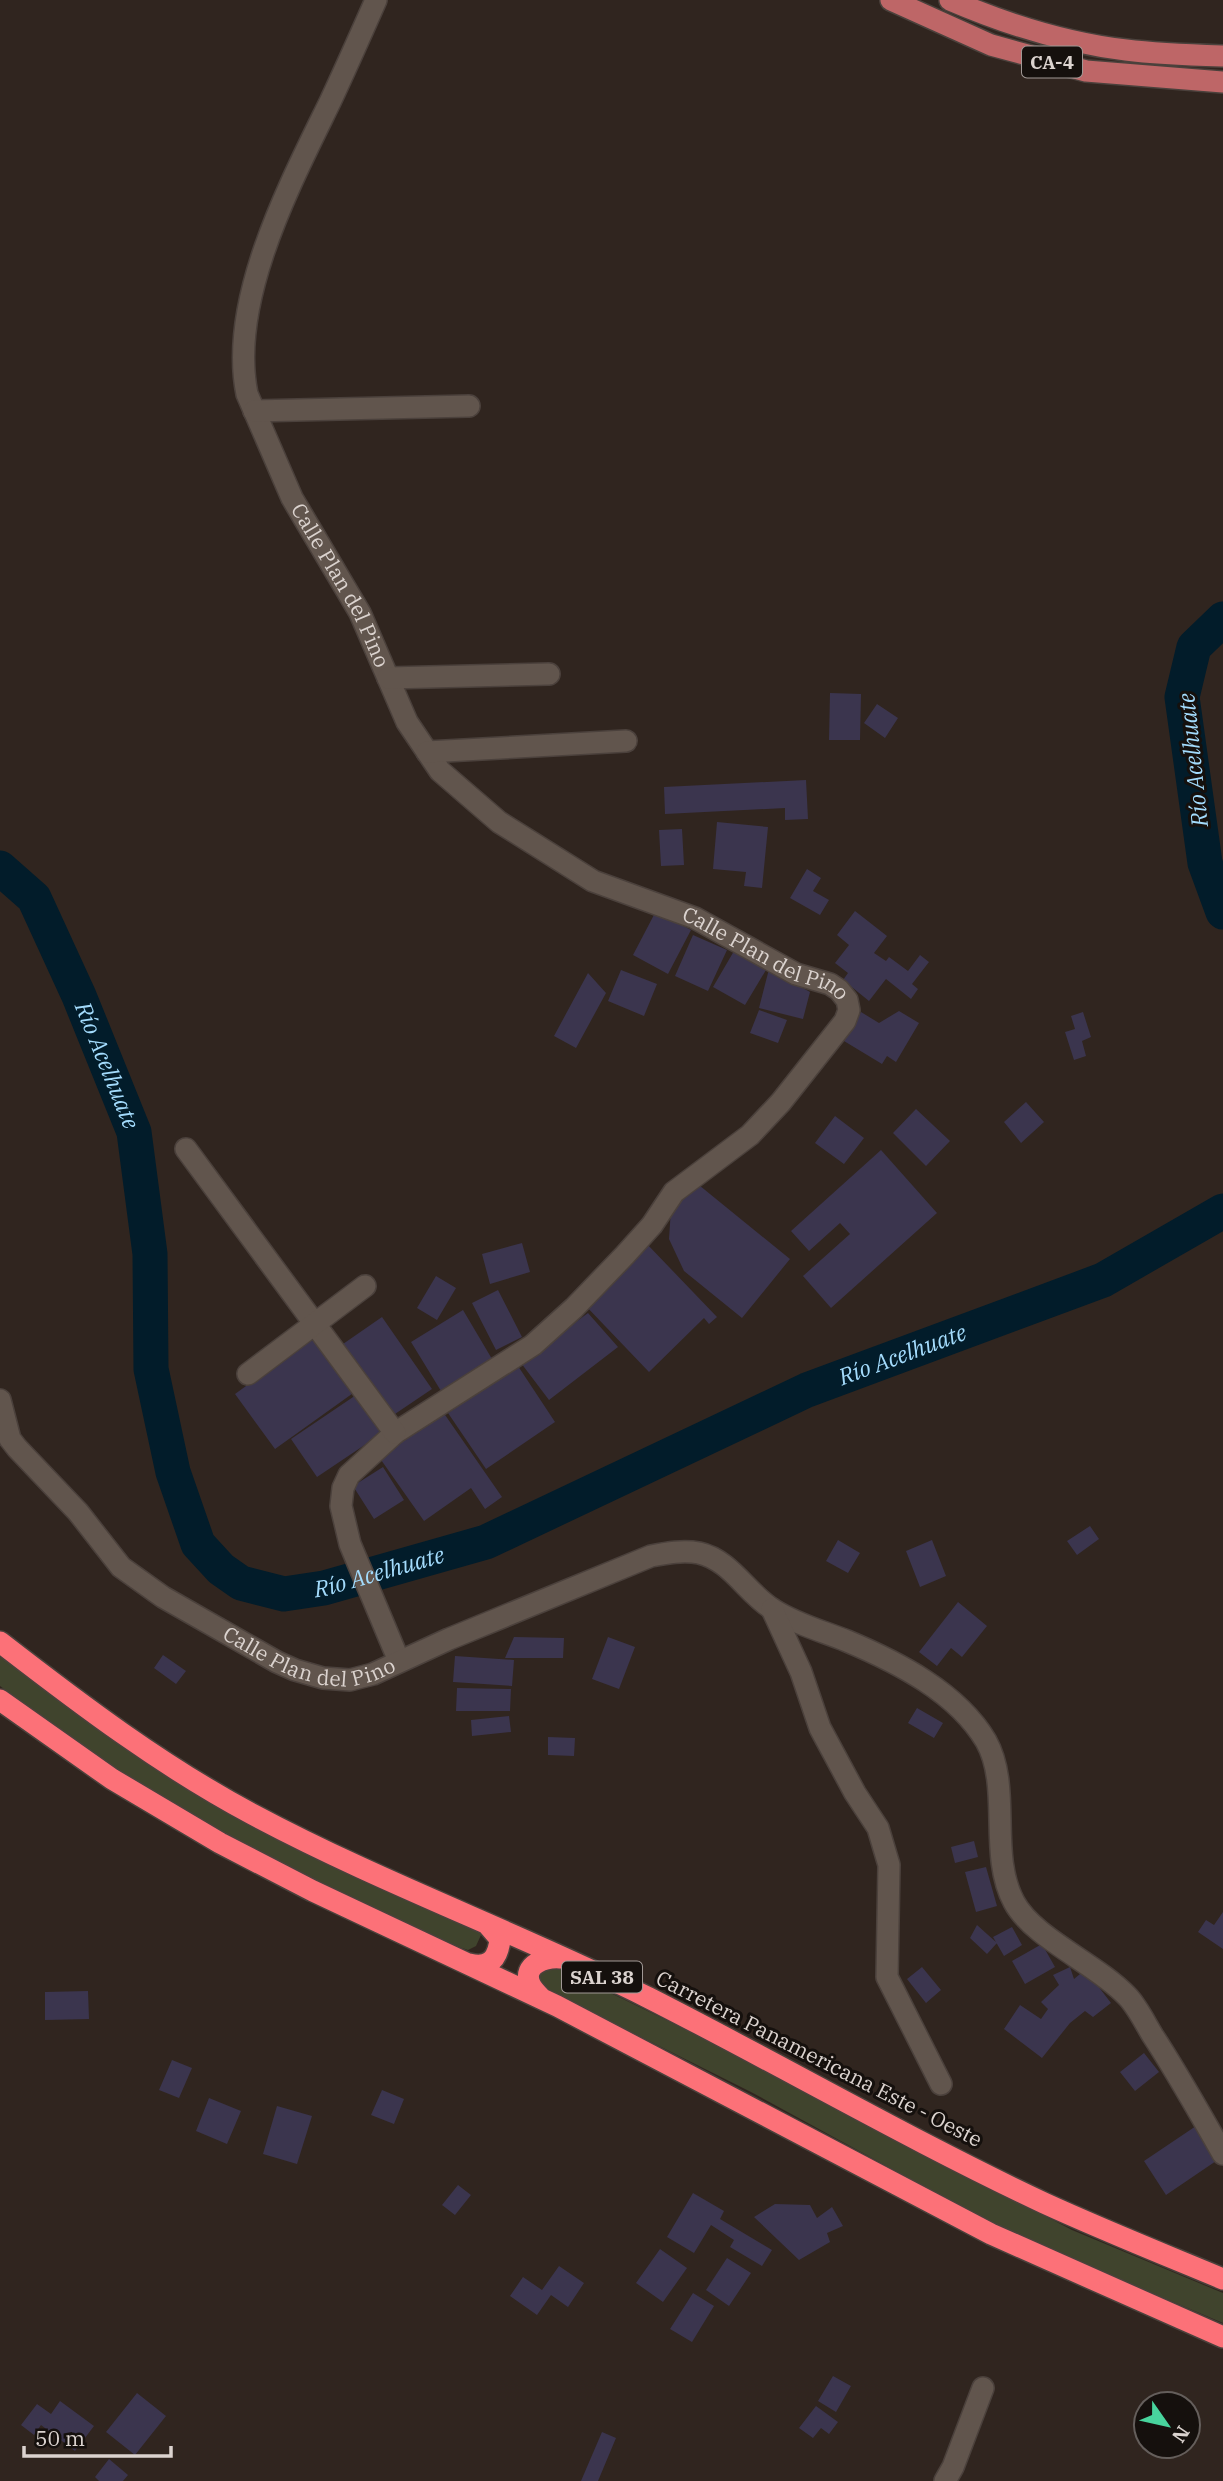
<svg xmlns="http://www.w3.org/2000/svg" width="1223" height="2481" font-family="'IBM Plex Serif',serif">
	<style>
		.green { fill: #40442d }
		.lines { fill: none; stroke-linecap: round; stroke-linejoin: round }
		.river { stroke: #021c2a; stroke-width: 35 }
		.building { fill: #3b354e }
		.minor-casing { stroke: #4b413c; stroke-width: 24 }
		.major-casing { stroke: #4b413c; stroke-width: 24 }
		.highway-casing { stroke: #4b413c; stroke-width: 24 }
		.minor { stroke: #61554d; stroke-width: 21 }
		.major { stroke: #be6667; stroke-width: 21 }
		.highway { stroke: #fc7178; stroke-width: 21 }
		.labels { text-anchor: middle; stroke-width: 6; stroke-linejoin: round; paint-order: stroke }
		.shield { fill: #15100d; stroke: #a09895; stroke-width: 2 }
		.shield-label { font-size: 19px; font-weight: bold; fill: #dbd3cf }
		.street-label { font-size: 21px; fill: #dbd3cf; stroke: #15100d }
		.water-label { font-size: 23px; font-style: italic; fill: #a3dbfc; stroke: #15100d }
	</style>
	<rect width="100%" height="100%" fill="#30251f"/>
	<path class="green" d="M0,1653l120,89 360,188 1,5 -5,11 -8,4 -9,-3c-64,-30 -131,-57 -194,-89 -95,-49 -181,-108 -265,-172z
		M555,1966l208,101 309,163 151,63v30l-166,-70 -79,-37 -227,-124 -208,-104 -6,-9 2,-6z"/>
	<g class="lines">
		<g class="river">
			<path d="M1223,619l-29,28 -12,50 23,166 18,49"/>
			<path id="s1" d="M0,868l34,30 45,98 55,136 16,122 1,115 22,103 25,72 23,25 20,14 43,11 40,-6 162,-46 321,-152 296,-110 120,-69"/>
		</g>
	</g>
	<path class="building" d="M830,693l31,1 -1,46h-31z
		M877,704l21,14 -13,20 -21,-15z
		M806,780l2,39 -23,1v-12l-120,6 -1,-27z
		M717,822l51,5 -6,61 -18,-2 2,-14 -33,-3z
		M682,829l2,36 -23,1 -2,-36z
		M807,869l14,9 -8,13 16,9 -9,15 -30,-17z
		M656,911l35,19 -23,44 -35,-19z
		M855,911l32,25 -13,17 12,8 3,-4 19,14 12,-16 9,7 -17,22 6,5 -7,10 -25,-20 -17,22 -26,-21 5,-7 -13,-10 14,-18 -12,-10z
		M693,935l34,15 -19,41 -33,-15z
		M734,951l32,19 -21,35 -32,-18z
		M769,969l41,23 -7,27 -44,-11z
		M621,970l36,14 -13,32 -36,-15z
		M588,973l18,20 -30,55 -22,-12z
		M759,1010l28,10 -9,23 -28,-10z
		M899,1011l20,12 -23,39 -9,-6 -5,8 -38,-23 17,-29 18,11z
		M1083,1012l8,25 -9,4 4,15 -12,4 -9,-28 10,-3 -4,-13z
		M1026,1102l18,20 -23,21 -17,-21z
		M916,1109l34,32 -24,25 -33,-33z
		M835,1116l29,22 -20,26 -29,-21z
		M881,1150l56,63 -106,95 -28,-32 47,-42 -10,-11 -31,28 -18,-20z
		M694,1181l96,78 -48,59 -58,-47 -15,-32 2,-30z
		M522,1243l8,29 -40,12 -8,-30z
		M646,1243l71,74 -8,7 -5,-6 -55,54 -66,-69z
		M436,1276l20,12 -19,32 -20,-12z
		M498,1290l24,47 -26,13 -24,-47z
		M463,1310l29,49 -51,32 -30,-49z
		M588,1313l30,34 -69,53 -28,-37z
		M382,1317l50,72 -40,27 -49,-72z
		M316,1335l40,56 -81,58 -40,-55z
		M518,1366l37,56 -69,47 -38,-56z
		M359,1393l25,39 -67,45 -26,-38z
		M443,1412l59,85 -17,12 -14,-21 -47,33 -45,-64z
		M383,1467l21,33 -30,19 -21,-33z
		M1090,1526l9,13 -22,16 -10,-14z
		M838,1540l22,13 -12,20 -22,-12z
		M932,1540l14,36 -26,11 -14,-36z
		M958,1602l29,24 -25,31 -11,-9 -14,18 -18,-14z
		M514,1637l50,1 -1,20h-58z
		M608,1637l27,10 -16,42 -27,-10z
		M163,1655l23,16 -10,13 -22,-16z
		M455,1656l59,4 -2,26 -59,-4z
		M457,1688l54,1 -1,22h-54z
		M917,1708l26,15 -9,15 -26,-15z
		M509,1716l2,16 -39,4 -1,-16z
		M548,1737l27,1 -1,18 -26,-1z
		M974,1841l4,16 -23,6 -4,-16z
		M986,1867l11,39 -21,6 -11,-40z
		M1223,1912v37l-25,-17 8,-12 8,5z
		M977,1925l20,18 -10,11 -17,-16z
		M1012,1927l10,18 -18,11 -11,-19z
		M1042,1944l13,23 -30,17 -13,-23z
		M922,1967l19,23 -15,13 -19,-24z
		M1070,1967l4,12 12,-10 16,13 -4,4 13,17 -18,14 -8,-6 -15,12 -28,35 -38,-29 16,-24 21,14 7,-10 -7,-7 18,-17 -6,-10z
		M88,1991l1,28 -44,1v-28z
		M1144,2053l15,19 -24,19 -15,-19z
		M172,2060l20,8 -13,30 -20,-8z
		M382,2090l22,9 -10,25 -23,-9z
		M209,2098l32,13 -14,33 -31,-13z
		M277,2106l35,10 -15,48 -34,-10z
		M1196,2126l23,33 -53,36 -22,-34z
		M458,2185l13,10 -16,20 -13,-10z
		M693,2193l31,18 -4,8 52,31 -10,16 -32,-19 4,-7 -23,-15 -17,28 -27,-16z
		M775,2204l35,1 7,13 15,-11 11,19 -16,7 3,9 -31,18 -45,-43z
		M660,2249l27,19 -24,34 -27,-19z
		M727,2258l24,15 -22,33 -23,-16z
		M559,2266l25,17 -16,24 -17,-12 -14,20 -27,-19 13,-19 19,13z
		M693,2293l21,13 -22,36 -22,-13z
		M833,2376l18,10 -15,26 -18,-11z
		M137,2393l29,23 -31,39 -29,-23z
		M60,2401l34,25 -19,25 -34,-26 -7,10 -13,-10 16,-21 14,10z
		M816,2406l22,16 -9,12 -8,-6 -8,10 -14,-10z
		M602,2432l14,6 -18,43h-17z
		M109,2459l19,16 -5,6h-24l-4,-4z"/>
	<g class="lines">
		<g class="minor-casing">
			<g id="minor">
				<path id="s2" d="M376,0c-15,34 -30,68 -46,102 -40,82 -102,199 -83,292l45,104 68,115 47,109 33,49 59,51 94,59 102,37 101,56 34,10 9,6 8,10 2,10 -4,11 -64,81 -31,33 -76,57 -22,33 -27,30 -51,53 -41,37 -138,88 -46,42 -6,13 -2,18 9,38 49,117"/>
				<path d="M254,411l215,-5"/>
				<path d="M388,678l161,-4"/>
				<path d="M427,752l199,-11"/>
				<path d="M186,1149l209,284"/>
				<path d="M248,1374l117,-88"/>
				<path id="s3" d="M0,1400l10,39 7,9 61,64 43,55 42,30 114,65 18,8 28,8 27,2 23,-6 76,-35 202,-83c16,-3 32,-6 48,-3 32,7 48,41 75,57 22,14 48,21 73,31 50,21 110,51 139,100 26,46 2,113 28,161 19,36 83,62 113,94 10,10 18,27 26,40 25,38 47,78 70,118"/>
				<path d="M772,1609l29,63 19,56 35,65 23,35 11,37 -2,112 54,107"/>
				<path d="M945,2481l8,-14 30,-79"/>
			</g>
		</g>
		<g class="major-casing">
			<path id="major" d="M891,0l100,45 95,26 137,11
				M950,0c56,24 115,43 176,50 32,4 65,5 97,6"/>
		</g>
		<g class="highway-casing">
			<path id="highway" d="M0,1642c80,62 162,124 252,172 129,69 267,119 397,184 132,67 261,142 395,205 59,27 119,51 179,76
				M0,1700l112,79 108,64 93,48 244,115 434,228 232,103
				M469,1964c20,5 29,-5 31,-25l-12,-14
				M541,1998c-4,-4 -9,-9 -11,-14 -8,-20 16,-27 30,-26"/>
		</g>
		<use href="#minor" class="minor"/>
		<use href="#major" class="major"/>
		<use href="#highway" class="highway"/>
	</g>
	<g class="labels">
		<g class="shield">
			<rect x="1022" y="46.5" width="60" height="31" rx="5"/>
			<rect x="562" y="1961.5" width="80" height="31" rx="5"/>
		</g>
		<g class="shield-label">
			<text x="1052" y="69">CA-4</text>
			<text x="602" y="1984">SAL 38</text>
		</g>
		<g class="street-label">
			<text dy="7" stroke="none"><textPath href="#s2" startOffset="634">Calle Plan del Pino</textPath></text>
			<text dy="7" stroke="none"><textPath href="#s2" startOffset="1222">Calle Plan del Pino</textPath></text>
			<text dy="7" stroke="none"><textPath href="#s3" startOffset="424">Calle Plan del Pino</textPath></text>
			<text transform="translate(819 2059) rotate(27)" y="7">Carretera Panamericana Este - Oeste</text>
		</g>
		<g class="water-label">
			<text transform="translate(1193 760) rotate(-96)" y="8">Río Acelhuate</text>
			<text dy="8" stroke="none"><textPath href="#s1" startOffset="228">Río Acelhuate</textPath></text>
			<text dy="8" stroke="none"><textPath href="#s1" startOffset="1488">Río Acelhuate</textPath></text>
			<text dy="8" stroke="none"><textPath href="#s1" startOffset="920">Río Acelhuate</textPath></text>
		</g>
	</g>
	<g transform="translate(1167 2425) rotate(124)"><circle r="33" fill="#15100d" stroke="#645e5b" stroke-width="2"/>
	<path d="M0-5L12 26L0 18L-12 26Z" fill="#48d49d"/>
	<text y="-10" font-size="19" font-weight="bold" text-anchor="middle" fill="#dbd3cf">N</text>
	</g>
	<path d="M24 2446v10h147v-10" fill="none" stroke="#dbd3cf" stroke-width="3.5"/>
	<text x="35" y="2446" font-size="21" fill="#dbd3cf" stroke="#15100d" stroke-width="5" paint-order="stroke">50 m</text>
</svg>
